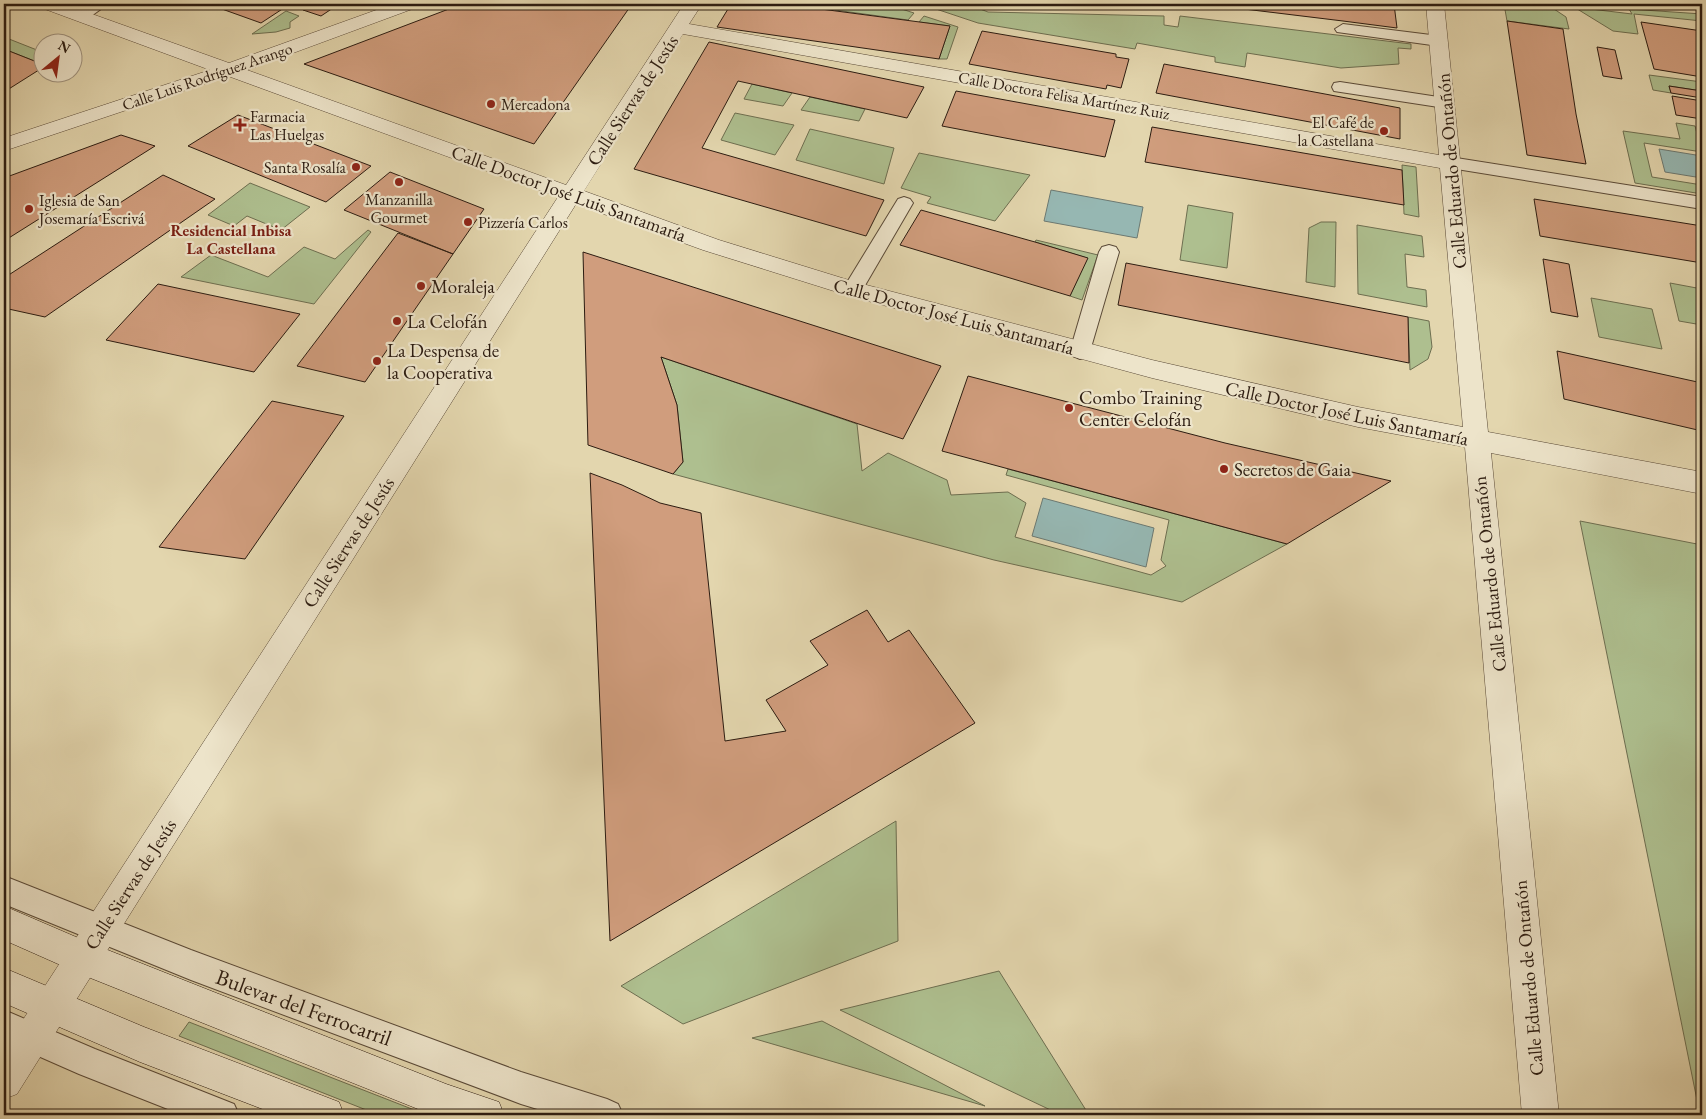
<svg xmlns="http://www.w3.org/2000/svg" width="1706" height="1119" font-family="'EB Garamond',serif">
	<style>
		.green { fill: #aebf8f; stroke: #6d6e50 }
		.water { fill: #96b7b2; stroke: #6c7972 }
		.building { fill: #d09d7d; stroke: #2c1c11 }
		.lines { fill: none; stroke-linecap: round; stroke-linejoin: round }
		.service-casing { stroke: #5a4a38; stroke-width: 2 }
		.minor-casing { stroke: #5a4a38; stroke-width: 1 }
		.secondary-casing { stroke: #2c1c11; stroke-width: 1 }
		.service { fill: #ede4ca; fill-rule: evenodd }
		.minor { fill: #ede4ca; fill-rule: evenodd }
		.secondary { fill: #ede4ca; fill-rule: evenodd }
		.poi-dot { fill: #8f2418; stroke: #ede4ca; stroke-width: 2 }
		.labels { text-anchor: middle; stroke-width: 4.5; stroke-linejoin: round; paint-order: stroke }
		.far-street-label { font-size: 16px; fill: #2c1c11; stroke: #ede4ca }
		.far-poi-label { font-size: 16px; fill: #2c1c11; stroke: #ede4ca; text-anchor: start }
		.far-neighbourhood-label { font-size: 16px; font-weight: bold; fill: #7a1f14; stroke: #ede4ca }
		.street-label { font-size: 19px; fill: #2c1c11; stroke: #ede4ca }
		.poi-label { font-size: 19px; fill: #2c1c11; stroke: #ede4ca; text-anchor: start }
		.near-street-label { font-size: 22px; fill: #2c1c11; stroke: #ede4ca }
	</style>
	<rect width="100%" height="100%" fill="#e3d6ae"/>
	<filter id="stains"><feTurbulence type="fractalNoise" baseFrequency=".004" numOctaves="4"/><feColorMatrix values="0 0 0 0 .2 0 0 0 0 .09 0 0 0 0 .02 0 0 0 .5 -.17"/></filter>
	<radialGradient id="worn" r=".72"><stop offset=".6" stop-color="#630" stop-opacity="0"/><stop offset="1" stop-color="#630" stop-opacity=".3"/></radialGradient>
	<path class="green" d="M842,4h44l28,9 -6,7 -73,-10z
		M921,4h46l21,8 176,4v9l14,2 2,-11 231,28v5l-13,-1 1,16 -58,4 -94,-15 -2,14 -30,-5v-5l-78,-14 -2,6 -157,-26z
		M1504,4l44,1 18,12 3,12 -62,-8z
		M1574,7l58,7 -3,-5 73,5v7l-68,-7 4,20 -25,-3z
		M286,11l13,5 -9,6v6l-14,4 -24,2z
		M924,16l34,11 -11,32h-8l11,-33 -31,-4z
		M4,37l38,15v12l-38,-15z
		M1649,75l53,7v9l-33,-5 2,7 -18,-3z
		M752,84l40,9 -9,13 -39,-7z
		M810,97l55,12 -6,12 -58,-11z
		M735,113l59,12 -19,30 -54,-15z
		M1676,123l19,3 7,26 -58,-9 8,34 50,8v9l-67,-11 -12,-52 57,8z
		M810,129l84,19 -10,36 -88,-24z
		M919,153l111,22 -35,46 -68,-18 4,-6 -30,-9z
		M1402,165l14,2 3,50 -15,-3z
		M250,183l60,24 -29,23 -34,-14 -13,10 -26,-11z
		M1188,205l45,8 -6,55 -47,-8z
		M1321,222h15l-1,65 -29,-5 3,-54z
		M1357,225l65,11 2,21 -19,-3 2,33 19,3 1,17 -69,-13z
		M368,230l3,2 -57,72 -133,-27 30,-22 57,22 36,-30 31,12z
		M1036,240l62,15 -16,45 -12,-4 17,-38 -52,-16z
		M1670,283l32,6v36l-23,-4z
		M1591,298l61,11 10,40 -63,-12z
		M1408,317l21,4 3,26 -4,12 -18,11z
		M661,357l196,67 5,47 26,-18 59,27 4,15 57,-3 18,11 -11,34 136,38 15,-9 -5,-6 8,-40 -163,-45 2,-6 279,75 -105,58 -188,-42 -321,-86 10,-12 -6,-57z
		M1580,521l122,24v570h-2z
		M896,821l2,120 -215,83 -62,-38z
		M999,971l90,144h-28l-221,-105z
		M822,1021l163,85 -233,-68z
		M189,1022l228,89 12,4h-50l-200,-79z"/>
	<path class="water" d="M1659,149l43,7v22l-37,-6z
		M1051,190l92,17 -6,31 -93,-17z
		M1043,498l111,30 -8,39 -114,-31z"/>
	<path class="building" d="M208,4h82l-29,19z
		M312,4h27l-18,12 -18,-6z
		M462,4h170l-98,140 -230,-80z
		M731,4h52l167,22 -11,33 -222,-32z
		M1203,4h191l3,24 -54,-7z
		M1507,21l56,8 13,85 10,50 -59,-9z
		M1641,22l61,9v46l-48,-8z
		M982,31l134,23v3l13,2 -8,29 -14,-3 -1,4 -137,-25z
		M709,42l215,45 -17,31 -169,-37 -36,67 182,52 -18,36 -232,-67z
		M1597,47l18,3 7,29 -19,-3z
		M4,49l38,15v4l-38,24z
		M1164,64l236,44v31l-244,-46z
		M1669,86l33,5v7l-31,-5z
		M956,91l159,29 -10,37 -163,-31z
		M1672,96l30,5v18l-26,-4z
		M238,115l99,38 34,13 -45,36 -138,-56z
		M1152,127l250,43 2,35 -259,-43z
		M121,135l34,11 -151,95v-63z
		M390,172l94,37 -31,45 -109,-44z
		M163,175l52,24 -170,118 -41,-9v-30z
		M1534,199l168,27v37l-162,-27z
		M921,210l114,32 53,16 -18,38 -170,-51z
		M398,233l55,21 -88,128 -68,-16z
		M583,252l358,114 -38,73 -242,-82 16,48 6,57 -10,12 -85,-29z
		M1543,259l26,5 9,53 -27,-5z
		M1126,263l282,54 1,46 -291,-58z
		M158,284l142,30 -46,58 -148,-32z
		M1557,351l145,32v48l-138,-32z
		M968,376l257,67 166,38 -104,63 -345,-93z
		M272,401l72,15 -99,143 -86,-12z
		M590,473l32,12 38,18 41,10 24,228 61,-10 -20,-31 62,-35 -18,-24 57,-31 21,32 21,-12 66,93 -365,218z"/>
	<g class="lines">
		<g class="service-casing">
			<path id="service" d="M90,4h18l-21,15h-12l-2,-3z
				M1343,24l96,12 8,5 -8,5 -102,-14 -2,-3z
				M1340,82l105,16 6,1 2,4 -2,4 -6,1 -111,-17 -2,-4 2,-4z
				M1450,157l252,40v12l-258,-42 -3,-4 3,-4z
				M904,197l6,2 3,4 -53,91 -7,2 -7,-2 -3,-5 3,-5 52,-85z
				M1109,245l7,2 3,5 -29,99 -3,5 -7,3 -7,-3 -3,-5 29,-99 3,-5z
				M4,876l187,74 330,122 86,27 11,5 5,11h-66l-36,-11 -330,-124 -187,-76z
				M4,1010l91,39 139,55 5,11h-56l-104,-41 -75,-33z"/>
		</g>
		<g class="minor-casing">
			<path id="minor" d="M39,4h25l165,59 164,-59h25l-3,4 -168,62 319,115 118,-181h18l-13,20 750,131 -13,-151h18l44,428 214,40v22l-211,-41 68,662h-37l-57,-668 -107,-20 -206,-49 -299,-81 -150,-47 -127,-46 -559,890 -13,5v-50l554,-852 -330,-121 -224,75v-13l206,-68 -168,-62zM683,34l757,134 23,259 -105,-20 -206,-47 -297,-78 -136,-42 -135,-49z"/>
		</g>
		<g class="secondary-casing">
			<path id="secondary" d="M4,906l86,37 356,141 53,18 5,13h-71l-350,-140 -79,-35z
				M4,968l140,59 195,75 5,13h-66l-138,-53 -136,-59z"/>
		</g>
		<use href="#service" class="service"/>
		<use href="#minor" class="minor"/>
		<use href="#secondary" class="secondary"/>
	</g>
	<g class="poi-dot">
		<circle cx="491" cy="104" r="5"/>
		<path d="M237.5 117.5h5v5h5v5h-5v5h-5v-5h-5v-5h5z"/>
		<circle cx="1384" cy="131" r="5"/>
		<circle cx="356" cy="167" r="5"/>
		<circle cx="399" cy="182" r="5"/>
		<circle cx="29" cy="209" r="5"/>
		<circle cx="468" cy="222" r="5"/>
		<circle cx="421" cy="286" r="5"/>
		<circle cx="397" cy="321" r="5"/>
		<circle cx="377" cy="361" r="5"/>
		<circle cx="1069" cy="408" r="5"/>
		<circle cx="1224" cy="469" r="5"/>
	</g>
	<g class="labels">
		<g class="far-street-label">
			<text transform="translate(207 76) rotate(-19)" y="6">Calle Luis Rodríguez Arango</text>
			<text transform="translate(1064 95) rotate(10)" y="6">Calle Doctora Felisa Martínez Ruiz</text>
		</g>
		<g class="far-poi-label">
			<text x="501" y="110">Mercadona</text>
			<text x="250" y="122">Farmacia<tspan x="250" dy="18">Las Huelgas</tspan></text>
			<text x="1374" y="128" text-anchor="end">El Café de<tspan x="1374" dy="18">la Castellana</tspan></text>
			<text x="346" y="173" text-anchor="end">Santa Rosalía</text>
			<text x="399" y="205" text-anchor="middle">Manzanilla<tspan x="399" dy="18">Gourmet</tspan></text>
			<text x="39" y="206">Iglesia de San<tspan x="39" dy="18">Josemaría Escrivá</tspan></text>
			<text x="478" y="228">Pizzería Carlos</text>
		</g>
		<g class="far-neighbourhood-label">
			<text x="231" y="236">Residencial Inbisa<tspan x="231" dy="18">La Castellana</tspan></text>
		</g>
		<g class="street-label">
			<text transform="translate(632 100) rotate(-57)" y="7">Calle Siervas de Jesús</text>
			<text transform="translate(1451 171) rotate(-95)" y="7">Calle Eduardo de Ontañón</text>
			<text transform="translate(569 193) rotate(20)" y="7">Calle Doctor José Luis Santamaría</text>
			<text transform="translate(954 316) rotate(15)" y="7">Calle Doctor José Luis Santamaría</text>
			<text transform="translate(1347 413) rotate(12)" y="7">Calle Doctor José Luis Santamaría</text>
			<text transform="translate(348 542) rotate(-57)" y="7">Calle Siervas de Jesús</text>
			<text transform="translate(1489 574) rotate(-96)" y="7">Calle Eduardo de Ontañón</text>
			<text transform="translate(130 884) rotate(-57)" y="7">Calle Siervas de Jesús</text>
			<text transform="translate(1528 978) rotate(-95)" y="7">Calle Eduardo de Ontañón</text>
		</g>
		<g class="poi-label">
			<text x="431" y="293">Moraleja</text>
			<text x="407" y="328">La Celofán</text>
			<text x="387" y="357">La Despensa de<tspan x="387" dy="22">la Cooperativa</tspan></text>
			<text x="1079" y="404">Combo Training<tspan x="1079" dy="22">Center Celofán</tspan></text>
			<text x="1234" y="476">Secretos de Gaia</text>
		</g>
		<g class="near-street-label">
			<text transform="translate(304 1007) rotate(20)" y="8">Bulevar del Ferrocarril</text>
		</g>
	</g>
	<rect width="1706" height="1119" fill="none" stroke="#e3d6ae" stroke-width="20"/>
	<rect x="5" y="5" width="1696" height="1109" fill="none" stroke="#2c1c11" stroke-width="2.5"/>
	<rect x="10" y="10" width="1686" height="1099" fill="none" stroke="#2c1c11"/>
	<g transform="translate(58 58) rotate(29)"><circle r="24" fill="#ede4ca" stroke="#a09480"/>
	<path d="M0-4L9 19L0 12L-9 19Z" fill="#8f2418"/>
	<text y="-8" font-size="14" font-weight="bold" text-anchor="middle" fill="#2c1c11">N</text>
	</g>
	<rect width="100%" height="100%" filter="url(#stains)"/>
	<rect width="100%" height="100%" fill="url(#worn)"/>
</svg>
